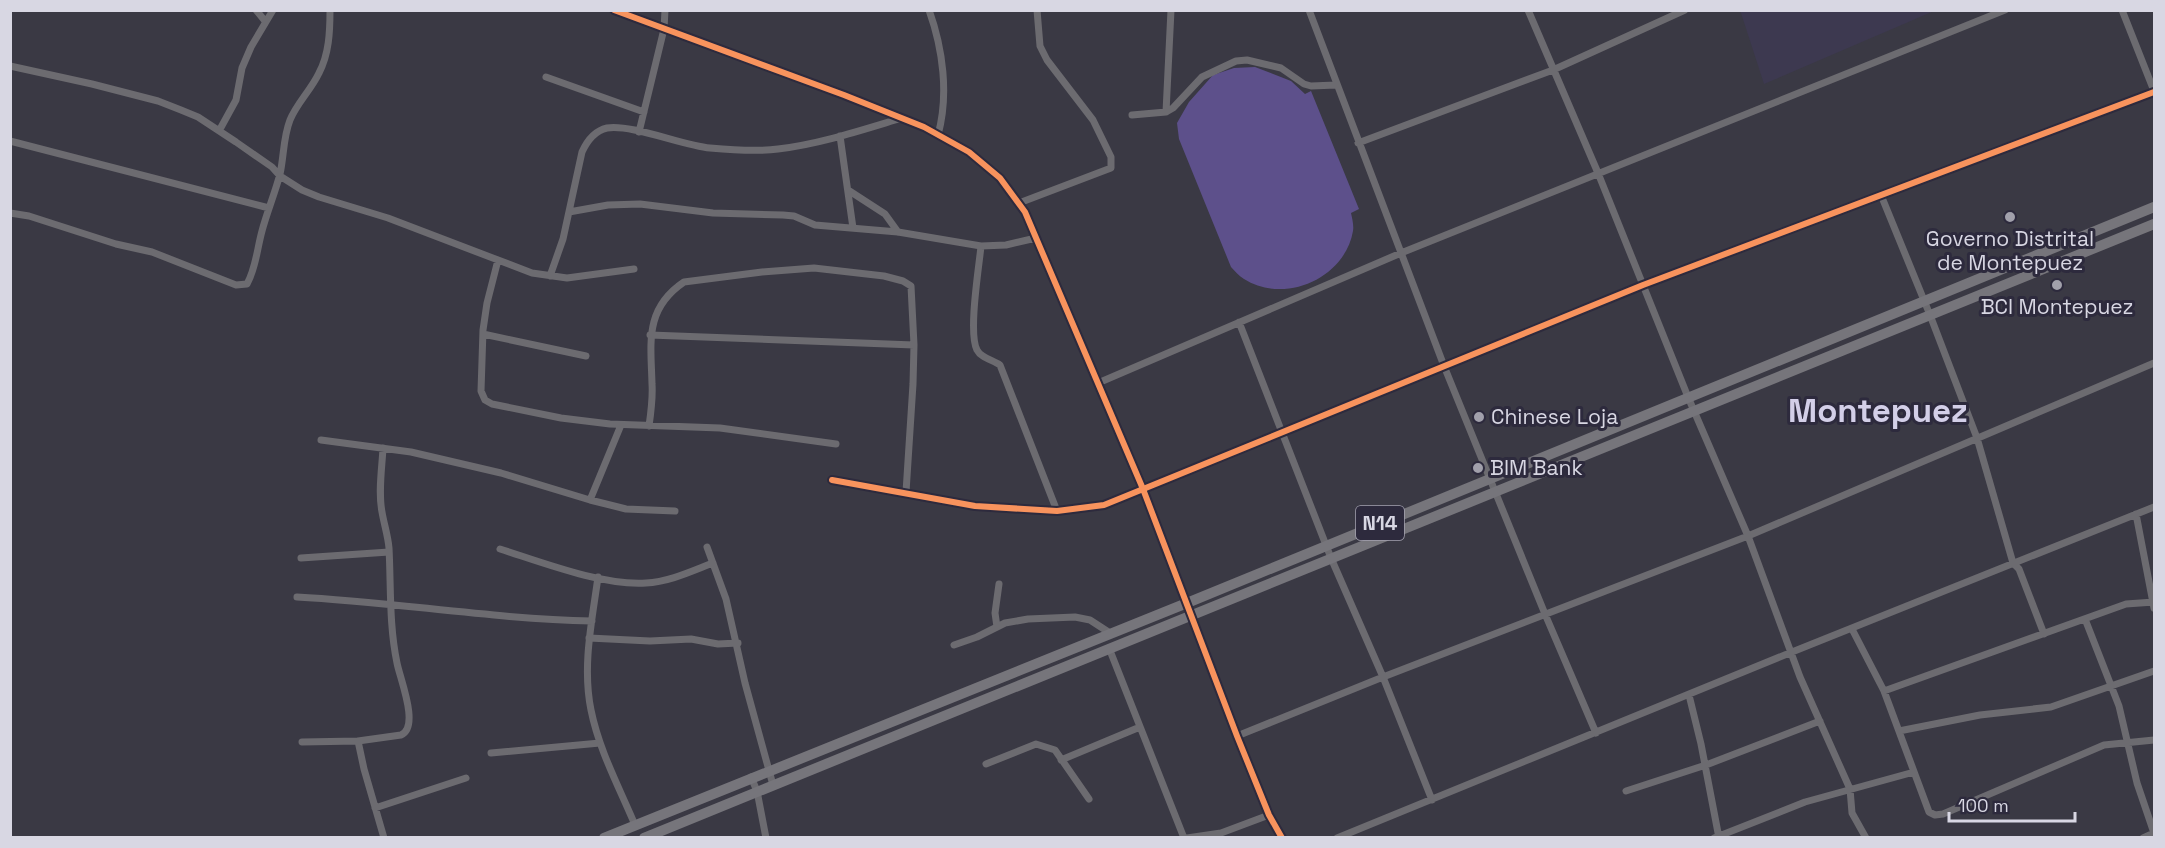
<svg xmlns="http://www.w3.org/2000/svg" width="2165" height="848" font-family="'Space Grotesk',sans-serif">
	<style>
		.built { fill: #3d3950 }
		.grass { fill: #5d508b }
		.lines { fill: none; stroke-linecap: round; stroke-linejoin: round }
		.minor { stroke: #6c6b70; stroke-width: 7 }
		.primary { stroke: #76757b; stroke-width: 10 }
		.cycleway-casing { stroke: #2d2a3d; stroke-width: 10 }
		.cycleway { stroke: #f8935d; stroke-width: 6 }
		.poi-dot { fill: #a1a0ab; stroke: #2d2a3d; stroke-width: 2 }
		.labels { text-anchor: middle; stroke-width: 6; stroke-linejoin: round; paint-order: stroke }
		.shield { fill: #2d2a3d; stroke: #a5a3b1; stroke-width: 1.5 }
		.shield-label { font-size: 20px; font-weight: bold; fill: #d8d7e3 }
		.poi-label { font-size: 21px; fill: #d8d7e3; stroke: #2d2a3d }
		.town-label { font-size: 33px; font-weight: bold; fill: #d3cfe8; stroke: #2d2a3d }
	</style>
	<rect width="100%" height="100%" fill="#3a3944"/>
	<path class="built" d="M1740,10h194v1l-170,73z"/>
	<path class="grass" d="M1255,67l36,14 14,13 6,-3 48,118 -8,4c1,5 3,12 2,18 -8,47 -68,74 -109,48 -5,-3 -9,-8 -13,-12l-52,-128 -2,-16 12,-21 24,-27 21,-7z"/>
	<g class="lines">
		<path class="minor" d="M256,10l9,11
			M614,10l230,85 80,32 45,25 31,26 25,34 118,277 94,247 32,79 13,23
			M929,10c14,39 20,85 9,125
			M1309,10l135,356 101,248 51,119
			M1528,10l70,163 90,224 60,139 52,141 50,112 2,24 14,25
			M2122,10l32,81
			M10,66l82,18 66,17 23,9 17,7 38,25 36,25 8,9 22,14 17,7 69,21 144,55 35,5 67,-9
			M546,77l98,35
			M1166,112l5,-102
			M1132,115l34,-3 7,-4 29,-31 34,-16 11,-1 34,8 23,16 7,2 25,-1
			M219,131l17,-31 6,-32 9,-21 22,-37
			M639,132l25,-103 1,-19
			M840,136l13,92
			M10,141l259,67
			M1358,143l195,-73 132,-60
			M848,190l37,24 13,18
			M1881,195l49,120 47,123 36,125 6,6 25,65
			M1019,203l92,-35v-11l-18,-37 -46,-60 -7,-14 -3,-36
			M569,212l39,-7 32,-1 73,9 70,2 11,1 21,9 83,7 83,14 25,-1 30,-7
			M10,213l19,3 87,28 36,8 84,33 11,-1c9,-16 10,-35 15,-53 5,-19 13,-38 18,-57 4,-18 3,-36 10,-54 7,-17 21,-30 29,-47 10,-19 11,-41 11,-63
			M981,246c-2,21 -13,87 -4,104 4,8 16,10 23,15l57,146
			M498,260l-11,43 -4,27 -2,61 4,9 7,4 69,14 49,6 110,4 116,16
			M550,276l13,-37 19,-87c5,-11 12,-21 25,-24 24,-4 75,17 103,20 22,2 47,4 68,1 42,-5 84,-19 124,-31
			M1239,322l92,236 52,119 49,123
			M483,334l103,22
			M650,335l264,10
			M1098,383l303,-130 604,-243
			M649,426c2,-14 4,-28 3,-42 -1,-41 -8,-75 32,-102l78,-10 52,-4 70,8 19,5 8,5 3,59 -1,39 -7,108
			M321,440l90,12 90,21 89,27 36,9 49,2
			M832,480l143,26 82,5 47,-6 539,-220 511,-193
			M590,500l31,-75
			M2136,514l18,94
			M707,547l19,52 19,84 28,102
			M500,549c41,13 103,37 146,34 23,-1 46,-12 67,-20
			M301,558l88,-6
			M598,577c-6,44 -16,89 -7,133 8,40 28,77 44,115
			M297,597c98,5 196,22 295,24
			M2085,619l34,87 18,77 17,50
			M997,627l-2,-14 4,-29
			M1852,629l32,62 45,121 6,3 8,-1 161,-69 50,-5
			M589,638l61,3 41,-2 27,5 20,-1
			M954,645l23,-8 28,-14 23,-4 47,-2 15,3 20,13
			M1109,648l75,190
			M1884,691l242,-87 28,-2
			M1689,695l12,49 18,94
			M1899,731l81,-16 71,-8 103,-36
			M1237,736l146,-59 365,-141 406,-173
			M358,741l6,28 20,69
			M302,742l56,-1 43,-6c19,-8 -1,-56 -4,-72 -8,-38 -6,-77 -8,-115 -1,-12 -5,-24 -7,-36 -4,-20 0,-44 1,-64
			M491,753l109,-10
			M1061,760l79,-33
			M986,764l50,-20 19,6 34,49
			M751,777l6,14 9,47
			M1626,791l80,-26 114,-44
			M375,808l91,-30
			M1187,838l34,-5 48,-18
			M1337,838l455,-186 362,-145
			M1714,838l91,-36 109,-30
			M2143,838l11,-5"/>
		<path class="primary" d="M604,838l583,-235 967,-396
			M644,838l1510,-614"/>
		<g class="cycleway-casing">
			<path id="cycleway" d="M614,10l230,85 80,32 45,25 31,26 25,34 118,277 94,247 32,79 13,23
				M832,480l143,26 82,5 47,-6 539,-220 511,-193"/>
		</g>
		<use href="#cycleway" class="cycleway"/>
	</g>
	<g class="poi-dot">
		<circle cx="2010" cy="217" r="6"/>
		<circle cx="2057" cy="285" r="6"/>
		<circle cx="1479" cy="417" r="6"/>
		<circle cx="1478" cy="468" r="6"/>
	</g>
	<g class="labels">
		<rect class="shield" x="1356" y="506" width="48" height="34" rx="4.5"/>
		<g class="shield-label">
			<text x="1380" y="530">N14</text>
		</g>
		<g class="poi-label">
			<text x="2010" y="246">Governo Distrital<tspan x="2010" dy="24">de Montepuez</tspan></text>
			<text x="2057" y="314">BCI Montepuez</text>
			<text x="1491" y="424" text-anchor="start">Chinese Loja</text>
			<text x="1490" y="475" text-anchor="start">BIM Bank</text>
		</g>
		<g class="town-label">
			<text x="1878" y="422">Montepuez</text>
		</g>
	</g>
	<rect width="2165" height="848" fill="none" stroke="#d8d7e3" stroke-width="24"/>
	<path d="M1949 812v9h126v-9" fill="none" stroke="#d8d7e3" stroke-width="3"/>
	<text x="1958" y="812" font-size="18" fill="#d8d7e3" stroke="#2d2a3d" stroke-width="4.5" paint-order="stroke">100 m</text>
</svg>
